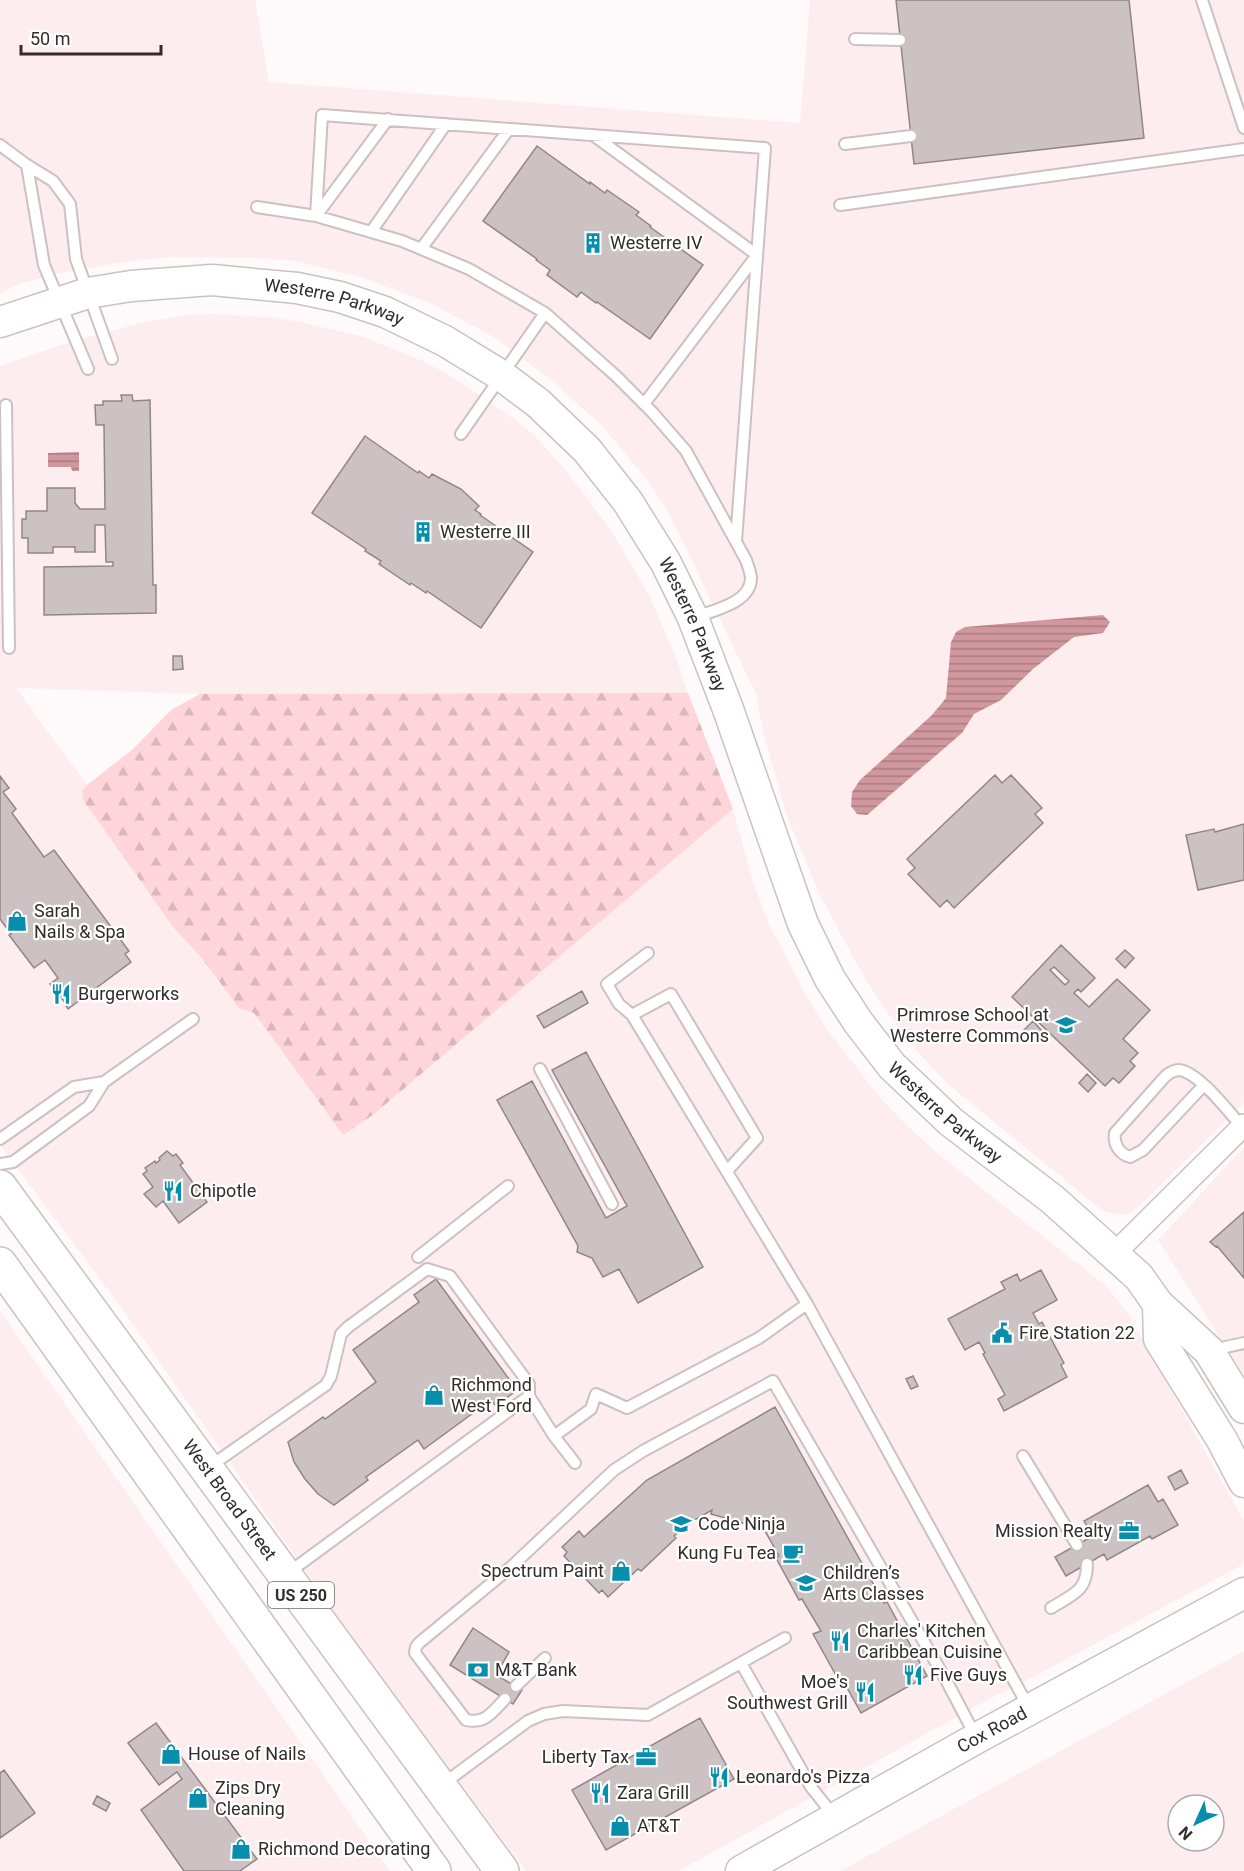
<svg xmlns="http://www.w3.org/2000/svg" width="1244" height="1871" font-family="Roboto,sans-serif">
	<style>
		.built { fill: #feedef; fill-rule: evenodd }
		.forest { fill: url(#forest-firs) }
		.water { fill: url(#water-rules) }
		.building { fill: #cdc2c3; stroke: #918687; stroke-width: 1.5; fill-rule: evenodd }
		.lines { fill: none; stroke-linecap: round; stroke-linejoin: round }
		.lane-casing { stroke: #ccc1c2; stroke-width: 14 }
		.street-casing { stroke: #ccc1c2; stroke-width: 24 }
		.secondary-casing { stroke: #ccc1c2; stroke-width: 33 }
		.primary-casing { stroke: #ccc1c2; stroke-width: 36 }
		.lane { stroke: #fff; stroke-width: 10 }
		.street { stroke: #fff; stroke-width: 21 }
		.secondary { stroke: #fff; stroke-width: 30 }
		.primary { stroke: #fff; stroke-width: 33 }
		.labels { text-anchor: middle; stroke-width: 4.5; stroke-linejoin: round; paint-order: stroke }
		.shield { fill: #fff; stroke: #6f6c6c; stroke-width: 1.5 }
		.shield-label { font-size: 16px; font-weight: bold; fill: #312d2d }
		.poi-label { font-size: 18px; fill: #312d2d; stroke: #fff; text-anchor: start }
		.street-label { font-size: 18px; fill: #312d2d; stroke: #fff }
	</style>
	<defs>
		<pattern id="forest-firs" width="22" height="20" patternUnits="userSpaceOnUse" patternTransform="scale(1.5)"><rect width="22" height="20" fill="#fed5da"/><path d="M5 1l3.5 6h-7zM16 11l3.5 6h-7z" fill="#dab7bb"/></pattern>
		<pattern id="water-rules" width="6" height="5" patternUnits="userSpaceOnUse" patternTransform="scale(1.5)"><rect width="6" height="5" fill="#d0979e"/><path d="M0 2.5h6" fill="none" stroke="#a97c81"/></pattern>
	</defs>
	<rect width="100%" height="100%" fill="#fef9fa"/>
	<path class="built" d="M0,0h255l14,82 531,41 10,-123h434v1103l-109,107 -5,3 -13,2 -14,-4 -154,-126 -33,-35 -29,-38 -26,-40 -42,-79 -32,-77 -23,-81 -8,-41 -88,-183 -20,-30 -46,-55 -53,-48 -57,-42 -62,-33 -66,-25 -68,-17 -42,-3 -83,-1 -41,4 -75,13 -36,10 -19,10z
		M209,314l62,3 30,5 62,15 62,25 29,16 55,37 26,21 28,31 25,32 24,33 38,65 27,63 11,33 -488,1 -184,-6 327,447 30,-20 360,-306 21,76 14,37 36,70 20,33 52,68 29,31 32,29 169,133 21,26 117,209v40l-4,5 -205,110 -46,23 -310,172h-153l-161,-215 -237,-339 -128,-172v-779l67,-23 74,-20 38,-7z
		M1244,1147v228l-86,-135z
		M0,1311l390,560h-390z
		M1244,1651v220h-404zM1178,1805h36v36h-36z"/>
	<path class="forest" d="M688,693l45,116 -360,306 -30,20 -89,-122 -15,-5 -38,-51 -27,-29 -91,-128 -1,-9 5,-6 45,-35 39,-40 29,-16z"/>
	<path class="water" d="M79,452v19h-7l-1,-4h-23v-14z
		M1103,615l7,7 -7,11 -29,4 -41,32 -32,31 -27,14 -12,19 -95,82 -10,-1 -6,-8 1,-14 8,-12 72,-65 14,-17 5,-56 5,-10 9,-5z"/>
	<path class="building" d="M896,0h233l15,138 -230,26z
		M537,146l53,38v-2l15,11 2,-3 32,22 -3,3 15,11 -1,1 53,38 -53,74 -53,-37 -1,1 -15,-11 -4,5 -30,-22 3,-5 -14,-10 1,-1 -54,-38z
		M121,395h11l1,6 17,-1 3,185h3v28l-112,2v-48l69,-1v-4h-7l-1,-37h-10v27h-20v-5h-22v6h-25v-15h-6v-19h4v-8h21v-23h28v15l5,6h25l-1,-84h-8l-1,-20h8v-4h19z
		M365,436l53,37 1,-2 10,7 3,-4 29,15 18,17 -4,4 6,4 -1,1 53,37 -52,76 -54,-37 -1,2 -15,-10 -1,2 -31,-21 2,-3 -16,-10 1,-2 -54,-36z
		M173,656h9l1,13 -10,1z
		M995,775l7,8 9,-8 31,33 -7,6 8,9 -89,85 -7,-8 -7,7 -32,-33 7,-6 -8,-9z
		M0,776l9,12 -6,4 13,17 -4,4 32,44 10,-7 75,101 -4,3 6,8 -63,47 -2,-3 1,-1 -17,-21 8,-6 -13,-18 -11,8 -25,-33 2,-1 -11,-15z
		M1244,824v56l-46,10 -12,-55 28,-6 1,3z
		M1061,945l34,33 -14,14 -3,-3 -4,4 15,14 28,-28 33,31 -27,29 15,14 -8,8 5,5 -16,17 -6,-5 -8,8 -93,-89zM1054,967l15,14 -4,4 -15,-15z
		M1125,950l9,8 -9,10 -9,-9z
		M582,991l6,12 -44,25 -7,-12z
		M1033,1021l9,10 -9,9 -9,-10z
		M586,1052l117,215 -65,36 -19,-34 -16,8 -11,-19 -15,-6 1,-6 -81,-146 35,-19 74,137 21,-12 -75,-136z
		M1087,1074l9,9 -8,9 -9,-9z
		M167,1151l6,5 3,-2 7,9 -3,2 27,37 -28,21 -16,-22 -7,6 -12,-13 9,-7 -10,-13 4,-3 -2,-3 10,-7 1,2 4,-3 -1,-2z
		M1244,1212v66l-27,-32 -1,1 -6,-5z
		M1041,1270l16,30 -24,13 6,11 3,-2 22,41 -3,2 6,12 -63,34 -6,-12 7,-4 -22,-41 2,-1 -6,-11 -14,8 -17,-31 57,-30 -4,-7 16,-8 3,7z
		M436,1279l81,111 -21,16 -5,-6 -67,49 -6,-9 -52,37 2,3 -34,25 -16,-11 -13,-15 -11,-17 -6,-20 35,-25 2,2 51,-37 -23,-32 66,-48 -5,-7z
		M913,1376l5,10 -7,3 -5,-10z
		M775,1407l109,196 3,-1 40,74 -66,37 -20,-36 -3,2 -25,-45 8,-3 -19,-32 -3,1 -23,-42 3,-2 -18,-32 -1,4 -49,-14 1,-4 -23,13 -15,13 2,2 -35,33 -3,-2 -30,28 -6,-7 -3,3 -35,-37 3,-4 -5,-5 17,-16 5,6 63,-57z
		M1181,1470l7,13 -13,7 -7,-13z
		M1148,1485l10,17 5,-3 15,26 -26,14 -2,-3 -43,24 -3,-6 -38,22 -11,-19 38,-21 -9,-15z
		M473,1628l36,24 -13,23 26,15 -9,14 -63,-39z
		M700,1718l34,61 -128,71 -34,-60z
		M156,1723l101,136 -17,12h-56l-43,-61 41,-31 -5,-7 -18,13 -31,-42z
		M4,1770l31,43 -35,25v-65z
		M97,1796l13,7 -4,8 -13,-7z"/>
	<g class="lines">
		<g class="lane-casing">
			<path id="lane" d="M1202,0l42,128
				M855,39l45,1
				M593,135l164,120 -113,149
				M845,144l66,-8
				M0,145l27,20
				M840,205l404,-56
				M257,207l59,9 86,25 67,28 76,44 71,63 37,37 33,38 60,109c2,6 5,13 5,19 -1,24 -37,31 -55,38
				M316,216l6,-101 443,33 -29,393
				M316,216l72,-97
				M371,232l75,-108
				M421,249l88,-120
				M88,369l-44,-104 -17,-100 26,16 17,23 6,55 36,100
				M6,405l3,243
				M461,434l84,-121
				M648,953l-41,31 12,20 13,11 175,289 222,404
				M632,1015l39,-21 86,144 -29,32
				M540,1069l72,135
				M1204,1085l-61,65 -13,7c-10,-3 -17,-12 -15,-24l47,-53c4,-5 9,-9 16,-10 19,0 52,43 64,57
				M0,1139l74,-52 30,-5
				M0,1164l13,-2 76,-56 15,-24 89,-63
				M418,1257l90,-71
				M1212,1350l32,-7
				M529,1396l25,40 37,-27 5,-15 31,14 132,-70 48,-34
				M554,1436l21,27
				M1023,1456l54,89
				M209,1467l117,-82 5,-9 10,-42 7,-7 79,-58 23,7 79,108v12l-241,177
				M1051,1608c22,-14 36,-16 36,-44
				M741,1663l70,124 23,29
				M516,1686l29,-28
				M505,1699c-13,13 -19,25 -39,21l-51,-67 1,-6 3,-4 92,-76 103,-97 29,-19 130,-70 173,299 30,57
				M443,1784l85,-63 16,-7 19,-3 85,4 137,-77"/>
		</g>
		<g class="street-casing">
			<path id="street" d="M1114,1254l130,-129"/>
		</g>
		<g class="secondary-casing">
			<g id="secondary">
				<path id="s1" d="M0,322l88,-29 43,-7 81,-6 85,8 43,9 45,15 60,29 57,35 36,27 49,47 41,52 38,61 27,55 35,91 75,215 27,55 28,43 34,44 59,56 101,77 87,78 19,27 51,47 35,57"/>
				<path d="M1158,1304l1,35 63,101 22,42"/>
				<path id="s2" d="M741,1871l236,-133 267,-145"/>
			</g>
		</g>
		<g class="primary-casing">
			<g id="primary">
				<path id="s3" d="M0,1187l502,684"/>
				<path d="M0,1264l434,607"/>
			</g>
		</g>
		<use href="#lane" class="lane"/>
		<use href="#street" class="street"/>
		<use href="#secondary" class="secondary"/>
		<use href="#primary" class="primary"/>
	</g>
	<defs>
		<g id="building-bare" transform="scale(1.62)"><path d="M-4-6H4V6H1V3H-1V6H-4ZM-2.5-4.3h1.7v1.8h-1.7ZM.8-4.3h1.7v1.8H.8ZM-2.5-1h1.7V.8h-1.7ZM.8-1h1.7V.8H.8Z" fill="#078eac" stroke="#fff" stroke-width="2.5" paint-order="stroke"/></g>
		<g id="shop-bare" transform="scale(1.62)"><path d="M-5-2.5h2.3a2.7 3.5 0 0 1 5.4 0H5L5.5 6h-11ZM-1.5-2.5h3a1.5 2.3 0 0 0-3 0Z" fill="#078eac" stroke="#fff" stroke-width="2.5" paint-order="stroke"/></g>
		<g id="restaurant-bare" transform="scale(1.62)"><path d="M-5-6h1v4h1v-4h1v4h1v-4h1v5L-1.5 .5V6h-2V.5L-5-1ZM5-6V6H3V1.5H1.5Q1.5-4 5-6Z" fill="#078eac" stroke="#fff" stroke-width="2.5" paint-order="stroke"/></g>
		<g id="school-bare" transform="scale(1.62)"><path d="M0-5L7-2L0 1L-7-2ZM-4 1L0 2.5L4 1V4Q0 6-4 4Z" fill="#078eac" stroke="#fff" stroke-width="2.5" paint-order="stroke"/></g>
		<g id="civic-bare" transform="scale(1.62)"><path d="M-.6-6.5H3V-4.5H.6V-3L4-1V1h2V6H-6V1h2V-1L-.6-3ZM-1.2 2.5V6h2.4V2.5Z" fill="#078eac" stroke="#fff" stroke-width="2.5" paint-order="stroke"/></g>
		<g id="office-bare" transform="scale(1.62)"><path d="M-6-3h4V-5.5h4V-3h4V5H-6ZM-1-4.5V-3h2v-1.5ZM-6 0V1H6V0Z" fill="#078eac" stroke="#fff" stroke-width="2.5" paint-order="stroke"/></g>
		<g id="cafe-bare" transform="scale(1.62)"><path d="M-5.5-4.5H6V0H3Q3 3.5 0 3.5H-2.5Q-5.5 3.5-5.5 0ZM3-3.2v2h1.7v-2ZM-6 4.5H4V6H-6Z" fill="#078eac" stroke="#fff" stroke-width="2.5" paint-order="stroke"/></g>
		<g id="bank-bare" transform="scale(1.62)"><path d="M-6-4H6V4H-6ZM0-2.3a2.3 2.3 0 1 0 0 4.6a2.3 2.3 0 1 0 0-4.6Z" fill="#078eac" stroke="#fff" stroke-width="2.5" paint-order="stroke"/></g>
	</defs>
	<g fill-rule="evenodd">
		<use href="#building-bare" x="593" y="243"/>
		<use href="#building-bare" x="423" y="532"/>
		<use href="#shop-bare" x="17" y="921"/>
		<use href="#restaurant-bare" x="61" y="994"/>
		<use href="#school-bare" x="1066" y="1025"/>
		<use href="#restaurant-bare" x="173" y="1191"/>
		<use href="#civic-bare" x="1002" y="1333"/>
		<use href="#shop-bare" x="434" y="1395"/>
		<use href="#school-bare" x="681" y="1524"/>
		<use href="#office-bare" x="1129" y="1531"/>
		<use href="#cafe-bare" x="793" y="1553"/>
		<use href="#shop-bare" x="621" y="1571"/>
		<use href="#school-bare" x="806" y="1583"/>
		<use href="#restaurant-bare" x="840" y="1641"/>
		<use href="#bank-bare" x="478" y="1670"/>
		<use href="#restaurant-bare" x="913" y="1675"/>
		<use href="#restaurant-bare" x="865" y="1692"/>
		<use href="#shop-bare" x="171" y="1754"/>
		<use href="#office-bare" x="646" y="1757"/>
		<use href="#restaurant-bare" x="719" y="1777"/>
		<use href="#restaurant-bare" x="600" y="1793"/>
		<use href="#shop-bare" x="198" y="1798"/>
		<use href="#shop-bare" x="620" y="1826"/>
		<use href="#shop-bare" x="241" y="1849"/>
	</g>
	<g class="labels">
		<rect class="shield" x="268" y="1582" width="66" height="26" rx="4.5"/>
		<g class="shield-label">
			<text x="301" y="1601">US 250</text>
		</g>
		<g class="poi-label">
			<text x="610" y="249">Westerre IV</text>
			<text x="440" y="538">Westerre III</text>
			<text x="34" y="917">Sarah<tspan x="34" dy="21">Nails &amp; Spa</tspan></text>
			<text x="78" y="1000">Burgerworks</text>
			<text x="1049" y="1021" text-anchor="end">Primrose School at<tspan x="1049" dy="21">Westerre Commons</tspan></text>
			<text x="190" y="1197">Chipotle</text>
			<text x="1019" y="1339">Fire Station 22</text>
			<text x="451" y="1391">Richmond<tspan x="451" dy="21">West Ford</tspan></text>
			<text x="698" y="1530">Code Ninja</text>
			<text x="1112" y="1537" text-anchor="end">Mission Realty</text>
			<text x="776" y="1559" text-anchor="end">Kung Fu Tea</text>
			<text x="604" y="1577" text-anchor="end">Spectrum Paint</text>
			<text x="823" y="1579">Children’s<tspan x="823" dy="21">Arts Classes</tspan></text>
			<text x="857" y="1637">Charles' Kitchen<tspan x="857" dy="21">Caribbean Cuisine</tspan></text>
			<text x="495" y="1676">M&amp;T Bank</text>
			<text x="930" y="1681">Five Guys</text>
			<text x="848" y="1688" text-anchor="end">Moe's<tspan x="848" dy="21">Southwest Grill</tspan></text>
			<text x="188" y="1760">House of Nails</text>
			<text x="629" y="1763" text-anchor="end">Liberty Tax</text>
			<text x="736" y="1783">Leonardo's Pizza</text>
			<text x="215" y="1794">Zips Dry<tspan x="215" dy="21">Cleaning</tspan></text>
			<text x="617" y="1799">Zara Grill</text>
			<text x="637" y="1832">AT&amp;T</text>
			<text x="258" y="1855">Richmond Decorating</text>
		</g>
		<g class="street-label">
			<text dy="6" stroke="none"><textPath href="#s1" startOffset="342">Westerre Parkway</textPath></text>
			<text dy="6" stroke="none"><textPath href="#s1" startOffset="846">Westerre Parkway</textPath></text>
			<text dy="6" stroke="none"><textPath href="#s1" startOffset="1404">Westerre Parkway</textPath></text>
			<text dy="6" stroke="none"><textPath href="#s3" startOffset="388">West Broad Street</textPath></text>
			<text dy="6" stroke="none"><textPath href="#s2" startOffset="288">Cox Road</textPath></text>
		</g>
	</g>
	<g transform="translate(1196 1823) rotate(225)"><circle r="28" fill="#ffffff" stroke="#adabab" stroke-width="1.5"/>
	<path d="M0-4.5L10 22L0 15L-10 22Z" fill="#078eac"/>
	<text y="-9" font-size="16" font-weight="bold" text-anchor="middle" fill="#312d2d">N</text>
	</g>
	<path d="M21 45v9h140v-9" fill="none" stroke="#312d2d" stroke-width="3"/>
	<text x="30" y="45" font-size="18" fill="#312d2d" stroke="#ffffff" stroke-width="4.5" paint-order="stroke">50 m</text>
</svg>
